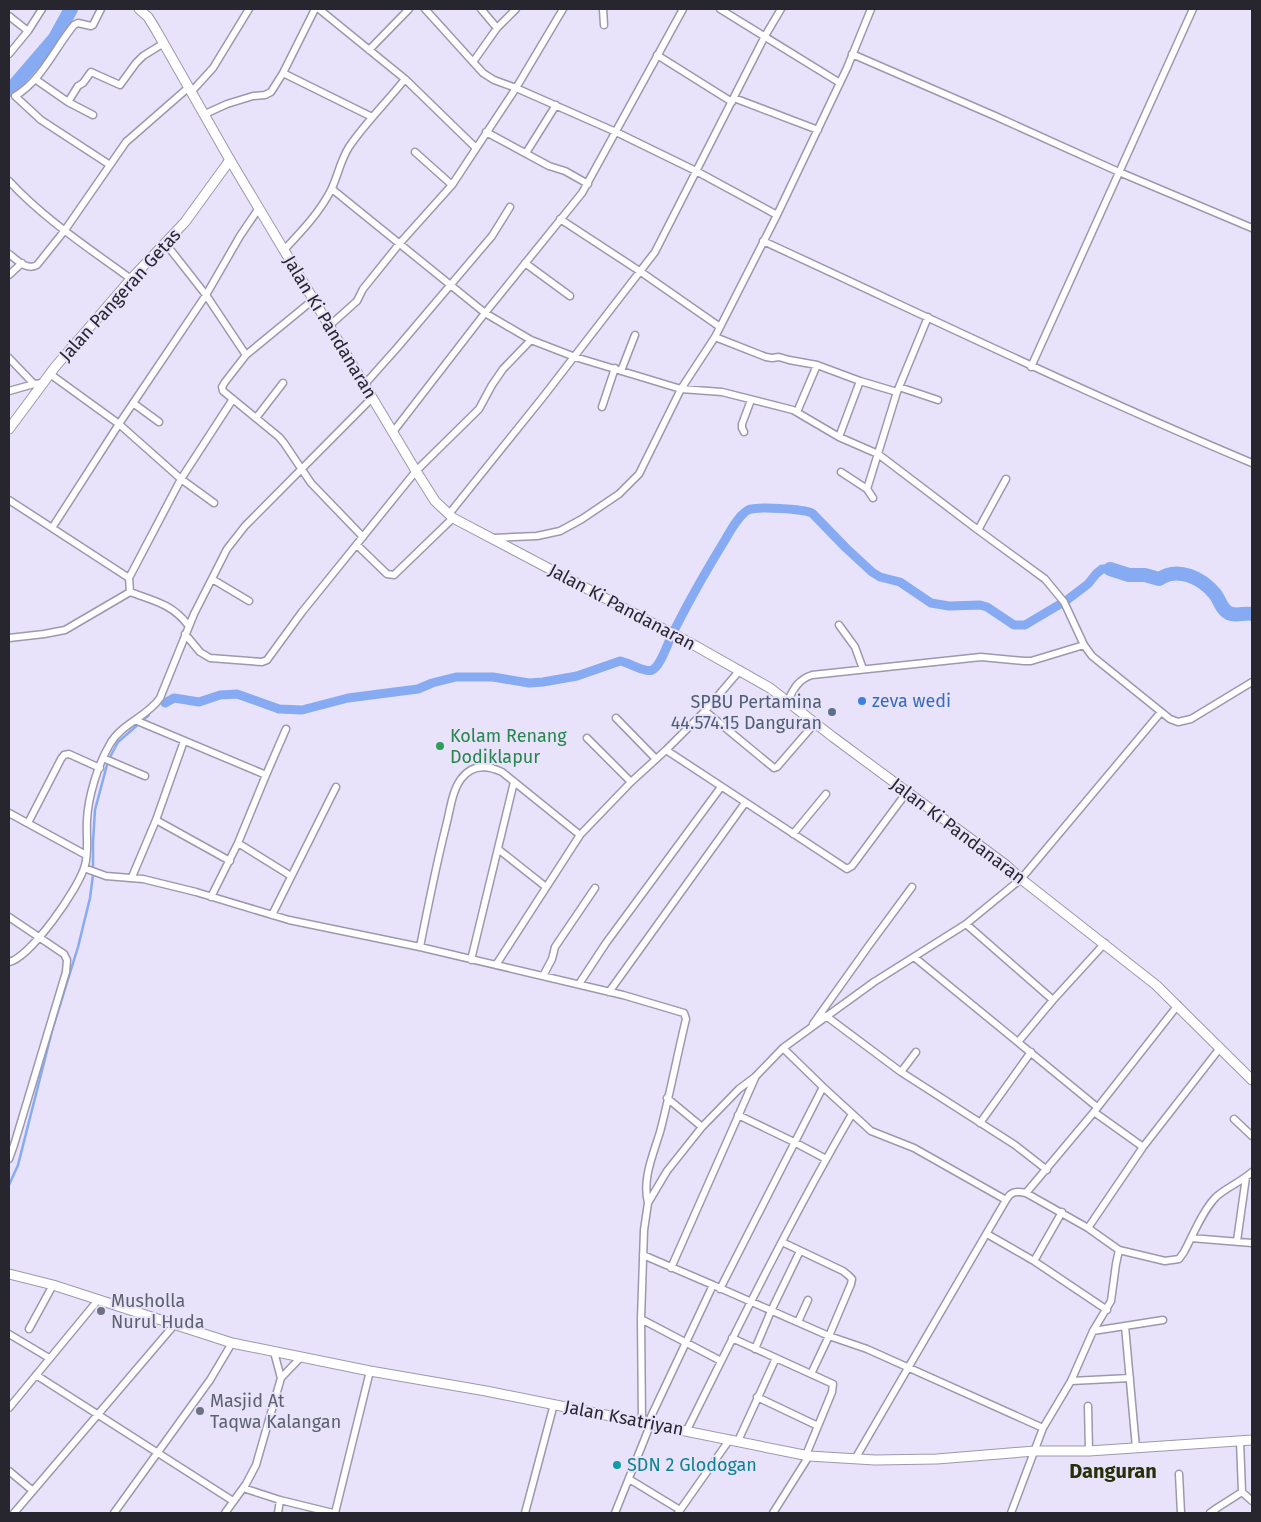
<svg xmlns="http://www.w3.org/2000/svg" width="1261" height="1522" font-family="'Fira Sans',sans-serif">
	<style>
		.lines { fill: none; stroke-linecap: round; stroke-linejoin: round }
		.stream { stroke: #86abf3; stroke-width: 2.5 }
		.canal { stroke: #86abf3; stroke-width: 9 }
		.river { stroke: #86abf3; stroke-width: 14 }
		.minor-casing { stroke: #9d98ad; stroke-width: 9 }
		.tertiary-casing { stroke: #9d98ad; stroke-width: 11 }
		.secondary-casing { stroke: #9d98ad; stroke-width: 11 }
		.minor { stroke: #fff; stroke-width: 6 }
		.tertiary { stroke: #fff; stroke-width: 9 }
		.secondary { stroke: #fff; stroke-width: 9 }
		.shop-dot { fill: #3f7fe0; stroke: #e8e3fa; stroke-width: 2 }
		.service-dot { fill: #5c6f8a; stroke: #e8e3fa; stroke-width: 2 }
		.leisure-dot { fill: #2e9e5b; stroke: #e8e3fa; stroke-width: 2 }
		.worship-dot { fill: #6b7280; stroke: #e8e3fa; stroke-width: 2 }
		.culture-dot { fill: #0f9aa8; stroke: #e8e3fa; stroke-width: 2 }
		.labels { text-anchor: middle; stroke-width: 4; stroke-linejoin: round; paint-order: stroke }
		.street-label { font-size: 18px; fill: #27252d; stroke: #e8e3fa }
		.shop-label { font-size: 18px; fill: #366cbe; stroke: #e8e3fa; text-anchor: start }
		.service-label { font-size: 18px; fill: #4e5e75; stroke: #e8e3fa; text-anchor: end }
		.leisure-label { font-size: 18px; fill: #27864d; stroke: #e8e3fa; text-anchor: start }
		.worship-label { font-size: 18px; fill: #5b616d; stroke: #e8e3fa; text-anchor: start }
		.culture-label { font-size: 18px; fill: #0d838f; stroke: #e8e3fa; text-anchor: start }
		.quarter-label { font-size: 20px; font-weight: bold; fill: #283008; stroke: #e8e3fa }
	</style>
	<rect width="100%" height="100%" fill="#e8e3fa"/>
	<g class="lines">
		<path class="stream" d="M9,1185l9,-20 34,-134 26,-84 12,-49 3,-23v-33l2,-32 13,-49 10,-19 31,-27"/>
		<path class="canal" d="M165,703l9,-5 25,4 21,-7 17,-1 42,15 23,1 46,-12 70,-9 14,-6 24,-6h37l36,6 14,-1 34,-6 43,-15c8,1 25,12 32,9 8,-3 15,-25 19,-33 16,-33 35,-66 54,-97 6,-10 13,-24 23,-30 9,-4 55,-1 64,3l34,35 26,24 8,5 20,5 31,21 18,3 31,-1 7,2 27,18h11l42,-25 21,-16 8,-10 6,-5h8"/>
		<path class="river" d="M9,90l3,-2 43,-50 16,-29
			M1110,569l19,6h16l14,4c19,-13 43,-1 56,15 4,5 6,13 11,17 7,7 18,1 26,3"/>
		<g class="minor-casing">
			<path id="minor" d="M101,9l-8,16 -2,1 -13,-3 -4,2c-19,23 -33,56 -59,71l26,24 69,45
				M319,9l86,70 71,69
				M425,9l58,64 11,7 22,8 100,44 80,39 81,44
				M481,9l16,19
				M603,9l1,16
				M720,9l120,74
				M9,16l19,15
				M369,50l40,-41
				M9,54l19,-23 14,-22
				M852,54l143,62 124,56 133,56
				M657,55l75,47
				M473,62l24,-34 19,-19
				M283,73l89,44
				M35,79l33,23 10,-16 5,-3 8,-11 29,13 16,-22 7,-7 21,-13
				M192,91l21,-23 36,-59
				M734,98l84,32
				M68,102l25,13
				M205,114l22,-10 26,-8 12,-1 6,-3 12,-19 32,-64
				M486,132l63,34 16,5 23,13
				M415,152l37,33
				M526,153l30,-48
				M9,181c35,38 81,68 122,98
				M332,189l153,124 46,27 44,17 106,32 41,3 71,18 46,27 39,17 100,76 67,49 19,23 20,43 8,11 78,63 8,3 13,-3 61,-37
				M560,219l81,53 79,55
				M763,241c163,75 324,153 489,222
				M166,244l40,51 40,60
				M284,250c17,-18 36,-38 47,-60 7,-14 9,-29 18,-43 16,-24 38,-45 56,-68
				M9,254c8,6 18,17 28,11l28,-35 61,-88 63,-55
				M525,263l45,33
				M9,275l13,-12
				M313,300l-67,55 -21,27 -3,5 1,4 56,46 5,6 27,40 52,54
				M329,326l28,-25 6,-12 37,-46 52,-58 64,-97 47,-79
				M715,337l51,20 6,1 7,-1 10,3 28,5 43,16 37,11
				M9,358l25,26
				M1031,367l162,-358
				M621,371l14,-36
				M50,374l69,50 62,55 33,24
				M364,385l33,-37 95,-112 18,-29
				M899,387l39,13
				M9,391l25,-7 9,-1
				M133,403l26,19
				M602,407l13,-39
				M797,412l20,-47
				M256,418l27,-35
				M393,432l92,-119 97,-120 101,-184
				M744,432l-2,-4v-4l9,-24
				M839,437l21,-56
				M841,472l26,17
				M873,498l-6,-9 30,-97 31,-75
				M9,500l120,78 1,14c24,9 42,12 58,33
				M449,514l94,-117 112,-145 110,-216 16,-27
				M52,528l67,-104 87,-129 34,-59 19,-28
				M978,530l28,-51
				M494,538l43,-2 23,-5 22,-12 37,-25 20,-20 42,-85 34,-52 62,-122 70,-147 24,-59
				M357,545l30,29 7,1 59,-57
				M129,578l52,-99 52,-80
				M212,579l37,22
				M839,625l16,22 8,22
				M185,634l15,18 10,6 52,4 5,-2 35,-48 114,-141 63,-62 13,-24 11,-16 28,-29
				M9,638l35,-4 21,-4 65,-38
				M788,701c5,-12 11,-22 24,-26l169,-18 43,4h7l53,-16
				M705,711l69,57 3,-1 38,-44
				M616,718l40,41
				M135,720l131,55
				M587,738l44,44
				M666,750l181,119 5,-3 55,-74
				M103,758l42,18
				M9,813l77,42
				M156,820l74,41
				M28,823l33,-64 3,-4 5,-1 31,14
				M793,834l33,-40
				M238,843l53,33
				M498,849l48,38
				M84,868l22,8 37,3 53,13 93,28 131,27 203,48 61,18 2,6c-9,37 -16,75 -26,113 -7,23 -18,47 -12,71
				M132,877l24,-57 28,-79
				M211,897l27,-54 28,-68 20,-46
				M272,915l64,-128
				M9,917l55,37 3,6 -1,12 -52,173 -5,14
				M966,924l87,76
				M420,947c8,-41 16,-81 26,-121 4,-15 6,-35 15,-47 11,-15 26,-14 41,-7l78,63 51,-53 35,-32 39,-39 35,-41
				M914,957l183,150
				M471,960l43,-178
				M9,962c21,-4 71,-75 76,-97 4,-14 1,-31 2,-45 1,-23 11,-56 23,-76 11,-20 37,-27 50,-46l34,-84 33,-65 18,-23 127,-128
				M496,965l84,-130
				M543,976l9,-17 3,-12 40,-59
				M579,984l27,-41 115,-156
				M609,992l136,-189
				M826,1016l75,56 114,73 32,25
				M813,1024l57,-80 42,-57
				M1018,1042l35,-42 52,-57
				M783,1048l40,39 48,44 43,17 92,52
				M901,1072l15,-20
				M667,1098l35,29
				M1094,1112l49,35
				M738,1115l56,27 32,17
				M1234,1119l18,17
				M980,1123l51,-71
				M1026,1193l68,-81 84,-107
				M1088,1228l55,-81 77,-99
				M987,1234l47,27 73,49
				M1191,1238l61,5
				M1237,1241l9,-64
				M782,1242l61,29 5,4 4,4 -1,5 -22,52 -18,38
				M643,1255l70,30
				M1034,1261l28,-49
				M671,1268l84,-190
				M720,1289l103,-202
				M641,1319l80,42
				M798,1322l10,-22
				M1125,1326l11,122
				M29,1329l24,-44
				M1093,1331l70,-11
				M9,1334l40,24
				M732,1338l101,46 -1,8 -26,63
				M755,1349l16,-38 29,-60
				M274,1352l7,26
				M36,1375l197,126
				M1071,1381l59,-3
				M757,1397l61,29
				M1088,1406l1,45
				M9,1408l89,-108
				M642,1422l-1,-103 3,-89 4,-27 19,-32 35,-44 37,-38 16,-12 28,-29 91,-66 92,-58 55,-45 140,-167
				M648,1423l65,-138 116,51 38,13 176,79
				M687,1430c53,-107 105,-213 165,-316
				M738,1441l38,-83
				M1240,1441l2,51
				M855,1459l151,-259c5,-9 11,-9 20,-7l62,35 31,22
				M9,1471l24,20
				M1179,1474l2,39
				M629,1479l51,31
				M243,1488l37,12 53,13
				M14,1513l161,-189
				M114,1513l96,-133 22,-37
				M225,1513l21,-29 10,-19 25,-87 20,-21
				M278,1513l2,-13
				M335,1513l35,-142
				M525,1513l29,-109
				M615,1513l36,-90
				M678,1513l52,-74
				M773,1513l36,-57
				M1011,1513l32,-85 28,-47 22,-50 18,-30 5,-37 3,-14 46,11 14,-2 5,-7c9,-17 19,-42 32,-55 11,-10 25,-15 36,-25
				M1210,1513l7,-5 25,-16 10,9"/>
		</g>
		<g class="tertiary-casing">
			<path id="tertiary" d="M9,429l46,-62 76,-88 54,-57 45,-62
				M9,1274l44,11 179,58 138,28 116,20 323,65 66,4 62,-1 98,-8h54l163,-11"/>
		</g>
		<g class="secondary-casing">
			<path id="secondary" d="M139,9l9,8 8,13 74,130 186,311 19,30 18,17 241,127 76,43 63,49 173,128 15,14 135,106 96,95"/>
		</g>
		<use href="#minor" class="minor"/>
		<use href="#tertiary" class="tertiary"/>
		<use href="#secondary" class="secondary"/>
	</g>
	<circle class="shop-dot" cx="862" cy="701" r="5"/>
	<circle class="service-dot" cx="832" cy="712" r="5"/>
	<circle class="leisure-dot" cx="440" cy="746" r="5"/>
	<g class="worship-dot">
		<circle cx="101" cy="1311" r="5"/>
		<circle cx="200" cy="1411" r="5"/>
	</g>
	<circle class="culture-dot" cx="617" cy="1465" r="5"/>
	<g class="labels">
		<g class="street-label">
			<text transform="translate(120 295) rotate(-48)" y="6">Jalan Pangeran Getas</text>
			<text transform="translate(330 327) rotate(59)" y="6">Jalan Ki Pandanaran</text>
			<text transform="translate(622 607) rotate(28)" y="6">Jalan Ki Pandanaran</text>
			<text transform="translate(958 831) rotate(37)" y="6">Jalan Ki Pandanaran</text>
			<text transform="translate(624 1418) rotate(11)" y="6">Jalan Ksatriyan</text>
		</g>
		<g class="shop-label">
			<text x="872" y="707">zeva wedi</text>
		</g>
		<g class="service-label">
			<text x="822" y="708">SPBU Pertamina<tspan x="822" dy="21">44.574.15 Danguran</tspan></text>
		</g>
		<g class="leisure-label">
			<text x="450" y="742">Kolam Renang<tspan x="450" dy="21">Dodiklapur</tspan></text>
		</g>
		<g class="worship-label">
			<text x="111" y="1307">Musholla<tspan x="111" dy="21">Nurul Huda</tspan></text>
			<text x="210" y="1407">Masjid At<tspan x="210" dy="21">Taqwa Kalangan</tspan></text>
		</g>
		<g class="culture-label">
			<text x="627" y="1471">SDN 2 Glodogan</text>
		</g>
		<g class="quarter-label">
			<text x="1113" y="1478">Danguran</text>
		</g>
	</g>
	<rect width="1261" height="1522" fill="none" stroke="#27252d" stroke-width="20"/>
</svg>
